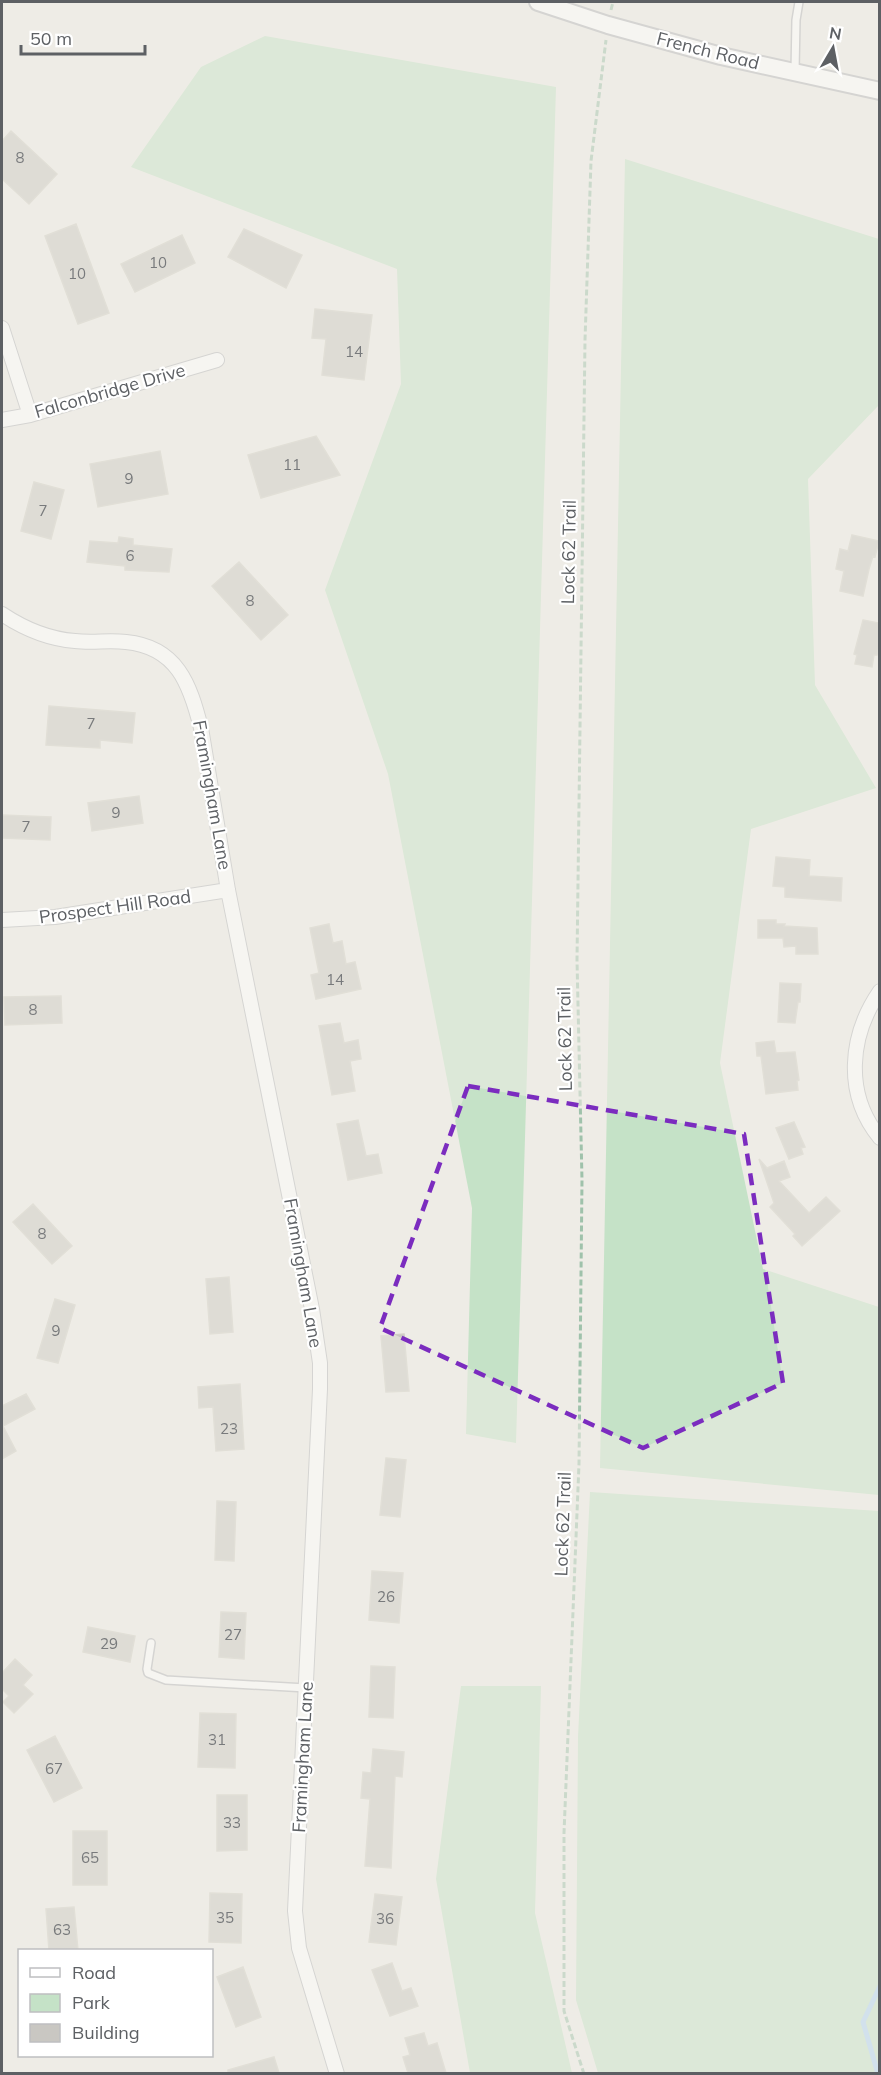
<svg xmlns="http://www.w3.org/2000/svg" width="881" height="2075" font-family="Mulish,sans-serif">
	<style>
		.green { fill: #c5e2c7 }
		.lines { fill: none; stroke-linecap: round; stroke-linejoin: round }
		.stream { stroke: #afd2f4; stroke-width: 5 }
		.building { fill: #c9c7c2; stroke: #d1cec5; stroke-width: 1.5 }
		.service-casing { stroke: #b6b7bb; stroke-width: 10 }
		.minor-casing { stroke: #b6b7bb; stroke-width: 16 }
		.tertiary-casing { stroke: #b6b7bb; stroke-width: 20 }
		.path { stroke: #9fc2ab; stroke-width: 3; stroke-dasharray: 6 3; stroke-linecap: butt }
		.service { stroke: #fff; stroke-width: 7 }
		.minor { stroke: #fff; stroke-width: 14 }
		.tertiary { stroke: #fff; stroke-width: 16 }
		.marked { fill: none; stroke: #7b2cbf; stroke-width: 4.5; stroke-dasharray: 12 8; stroke-linejoin: round }
		.labels { text-anchor: middle; stroke-width: 4.5; stroke-linejoin: round; paint-order: stroke }
		.number-label { font-size: 15px; fill: #787a7c }
		.street-label { font-size: 18px; fill: #5d6064; stroke: #fff }
	</style>
	<rect width="100%" height="100%" fill="#eeece6"/>
	<path class="green" d="M265,36l291,51 -40,1356 -50,-9 6,-226 -84,-434 -63,-184 76,-206 -4,-115 -266,-102 70,-100z
		M625,159l254,80v166l-71,74 7,206 61,103 -125,41 -31,234 43,206 116,38v188l-279,-27z
		M590,1492l289,19v562h-281l-22,-73 2,-263z
		M461,1686h80l-6,227 37,160h-102l-34,-194z"/>
	<g class="lines">
		<path class="stream" d="M878,2074l-15,-52 17,-36"/>
	</g>
	<path class="building" d="M11,131l46,43 -28,30 -27,-25v-38z
		M76,224l33,89 -31,11 -33,-88z
		M244,229l58,26 -16,33 -58,-31z
		M182,235l13,28 -60,29 -14,-28z
		M315,309l57,6 -8,65 -42,-5 4,-36 -14,-1z
		M316,436l24,39 -79,23 -13,-43z
		M160,451l8,43 -70,13 -8,-43z
		M34,482l30,8 -13,49 -30,-8z
		M852,535l27,6 -4,16 -2,-1 -4,13 -6,27 -23,-5 4,-20 -8,-2 4,-20 8,2z
		M119,537l14,2v6l39,4 -3,23 -44,-2v-4l-38,-4 3,-21 28,2z
		M239,562l49,53 -27,25 -49,-54z
		M863,620l16,3v27h-1l-1,5h-3l-2,12 -17,-3 2,-9 -3,-1z
		M49,706l86,7 -3,30 -32,-3v8l-54,-3z
		M139,796l4,27 -51,8 -4,-28z
		M2,815l49,2 -1,23 -48,-2z
		M776,857l34,3 -1,16 33,2 -1,23 -56,-4v-10l-12,-1z
		M758,920h18v4h9l-1,2 33,2 1,26h-22v-8l-12,1 -1,-9h-25z
		M329,924l4,19 9,-2 4,23 9,-2 6,27 -45,10 -5,-24 8,-2 -9,-45z
		M780,983l21,1 -1,18h-2l-3,21 -17,-1z
		M61,996l1,27 -57,2 -1,-28z
		M340,1023l4,20 14,-3 3,19 -11,2 5,30 -23,4 -13,-69z
		M774,1041l2,12 19,-1 4,28 -2,1 1,9 -32,4 -5,-38h-4l-1,-13z
		M358,1120l8,36 12,-2 4,19 -34,7 -11,-56z
		M794,1122l11,25 -4,1 2,6 -14,5 -13,-31z
		M759,1159l8,9 17,-7 6,16 -11,4 30,32 17,-16 14,14 -38,35 -9,-10 2,-2 -25,-27 4,-4z
		M33,1204l39,42 -20,18 -39,-42z
		M229,1277l4,55 -23,2 -4,-55z
		M55,1299l20,6 -17,58 -21,-5z
		M404,1334l5,57 -23,1 -5,-56z
		M240,1384l4,65 -28,2 -3,-44 -14,1 -1,-21z
		M26,1394l9,15 -32,17 13,25 -14,8v-53z
		M386,1458l20,2 -6,57 -20,-2z
		M217,1501l19,1 -2,59 -19,-1z
		M372,1571l31,2 -4,50 -30,-3z
		M221,1612l25,1 -2,46 -25,-2z
		M88,1627l47,9 -5,26 -47,-10z
		M15,1659l17,16 -9,10 10,9 -19,19 -11,-11 6,-6 -7,-7v-16z
		M371,1666l24,1 -2,51 -24,-1z
		M200,1713l36,1 -1,54 -37,-1z
		M55,1736l27,52 -28,14 -27,-52z
		M373,1749l31,3 -2,25 -7,-1 -4,92 -26,-2 5,-67 -9,-1 2,-26 8,1z
		M217,1795h30v55l-30,1z
		M73,1831h34v54h-34z
		M210,1893l32,1 -1,49 -32,-1z
		M375,1894l27,3 -6,48 -27,-3z
		M74,1907l4,43h-29l-3,-41z
		M392,1963l10,28 9,-3 7,18 -28,10 -18,-46z
		M243,1967l18,50 -25,10 -19,-50z
		M424,2033l4,13 9,-3 9,30h-38l-5,-16 7,-2 -5,-17z
		M274,2057l5,16h-51v-3z"/>
	<g class="lines">
		<g class="service-casing">
			<path id="service" d="M795,71l1,-51 3,-18
				M151,1643l-4,26 1,4 18,7 140,8"/>
		</g>
		<g class="minor-casing">
			<path id="minor" d="M2,328l28,87
				M2,420l28,-5 187,-55
				M2,614c21,14 46,25 73,27 17,2 34,-1 51,1 51,5 64,42 75,86l27,162 84,419 8,54v26l-25,522 4,37 38,126
				M2,920l53,-3 173,-27
				M880,991c-31,45 -36,103 0,147"/>
		</g>
		<g class="tertiary-casing">
			<path id="tertiary" d="M538,2l70,23 113,31 159,35"/>
		</g>
		<path class="path" d="M611,10l2,-8
			M584,2074l-20,-63v-178l15,-369 3,-284 -5,-220 8,-620 6,-179 15,-121"/>
		<use href="#service" class="service"/>
		<use href="#minor" class="minor"/>
		<use href="#tertiary" class="tertiary"/>
	</g>
	<path d="M0 0H881V2075H0ZM468,1086l276,48 39,249 -140,65 -263,-120z" fill="#eeece6" fill-opacity=".55" fill-rule="evenodd"/>
	<path class="marked" d="M468,1086l276,48 39,249 -140,65 -263,-120z"/>
	<g class="labels">
		<g class="number-label">
			<text x="20" y="163">8</text>
			<text x="158" y="268">10</text>
			<text x="77" y="279">10</text>
			<text x="354" y="357">14</text>
			<text x="292" y="470">11</text>
			<text x="129" y="484">9</text>
			<text x="43" y="516">7</text>
			<text x="130" y="561">6</text>
			<text x="250" y="606">8</text>
			<text x="91" y="729">7</text>
			<text x="116" y="818">9</text>
			<text x="26" y="832">7</text>
			<text x="335" y="985">14</text>
			<text x="33" y="1015">8</text>
			<text x="42" y="1239">8</text>
			<text x="56" y="1336">9</text>
			<text x="229" y="1434">23</text>
			<text x="386" y="1602">26</text>
			<text x="233" y="1640">27</text>
			<text x="109" y="1649">29</text>
			<text x="217" y="1745">31</text>
			<text x="54" y="1774">67</text>
			<text x="232" y="1828">33</text>
			<text x="90" y="1863">65</text>
			<text x="225" y="1923">35</text>
			<text x="385" y="1924">36</text>
			<text x="62" y="1935">63</text>
		</g>
		<g class="street-label">
			<text transform="translate(708 51) rotate(14)" y="6">French Road</text>
			<text transform="translate(110 391) rotate(-16)" y="6">Falconbridge Drive</text>
			<text transform="translate(569 552) rotate(-89)" y="6">Lock 62 Trail</text>
			<text transform="translate(212 795) rotate(80)" y="6">Framingham Lane</text>
			<text transform="translate(115 907) rotate(-8)" y="6">Prospect Hill Road</text>
			<text transform="translate(565 1039) rotate(-91)" y="6">Lock 62 Trail</text>
			<text transform="translate(303 1273) rotate(80)" y="6">Framingham Lane</text>
			<text transform="translate(563 1524) rotate(-88)" y="6">Lock 62 Trail</text>
			<text transform="translate(303 1757) rotate(-87)" y="6">Framingham Lane</text>
		</g>
	</g>
	<rect width="881" height="2075" fill="none" stroke="#5d6064" stroke-width="6"/>
	<rect x="18" y="1949" width="195" height="108" fill="#ffffff" stroke="#bebfc1" stroke-width="1.5"/>
	<rect x="30" y="1968" width="30" height="9" fill="#ffffff" stroke="#bebfc1" stroke-width="1.5"/>
	<text x="72" y="1979" font-size="18" fill="#5d6064">Road</text>
	<rect x="30" y="1994" width="30" height="18" fill="#c5e2c7" stroke="#bebfc1" stroke-width="1.5"/>
	<text x="72" y="2009" font-size="18" fill="#5d6064">Park</text>
	<rect x="30" y="2024" width="30" height="18" fill="#c9c7c2" stroke="#bebfc1" stroke-width="1.5"/>
	<text x="72" y="2039" font-size="18" fill="#5d6064">Building</text>
	<g transform="translate(833 48) rotate(10)" stroke="#ffffff" stroke-width="4.5" paint-order="stroke">
	<path d="M0-4.5L10 22L0 15L-10 22Z" fill="#5d6064"/>
	<text y="-9" font-size="16" font-weight="bold" text-anchor="middle" fill="#5d6064">N</text>
	</g>
	<path d="M21 45v9h124v-9" fill="none" stroke="#5d6064" stroke-width="3"/>
	<text x="30" y="45" font-size="18" fill="#5d6064" stroke="#ffffff" stroke-width="4.5" paint-order="stroke">50 m</text>
</svg>
